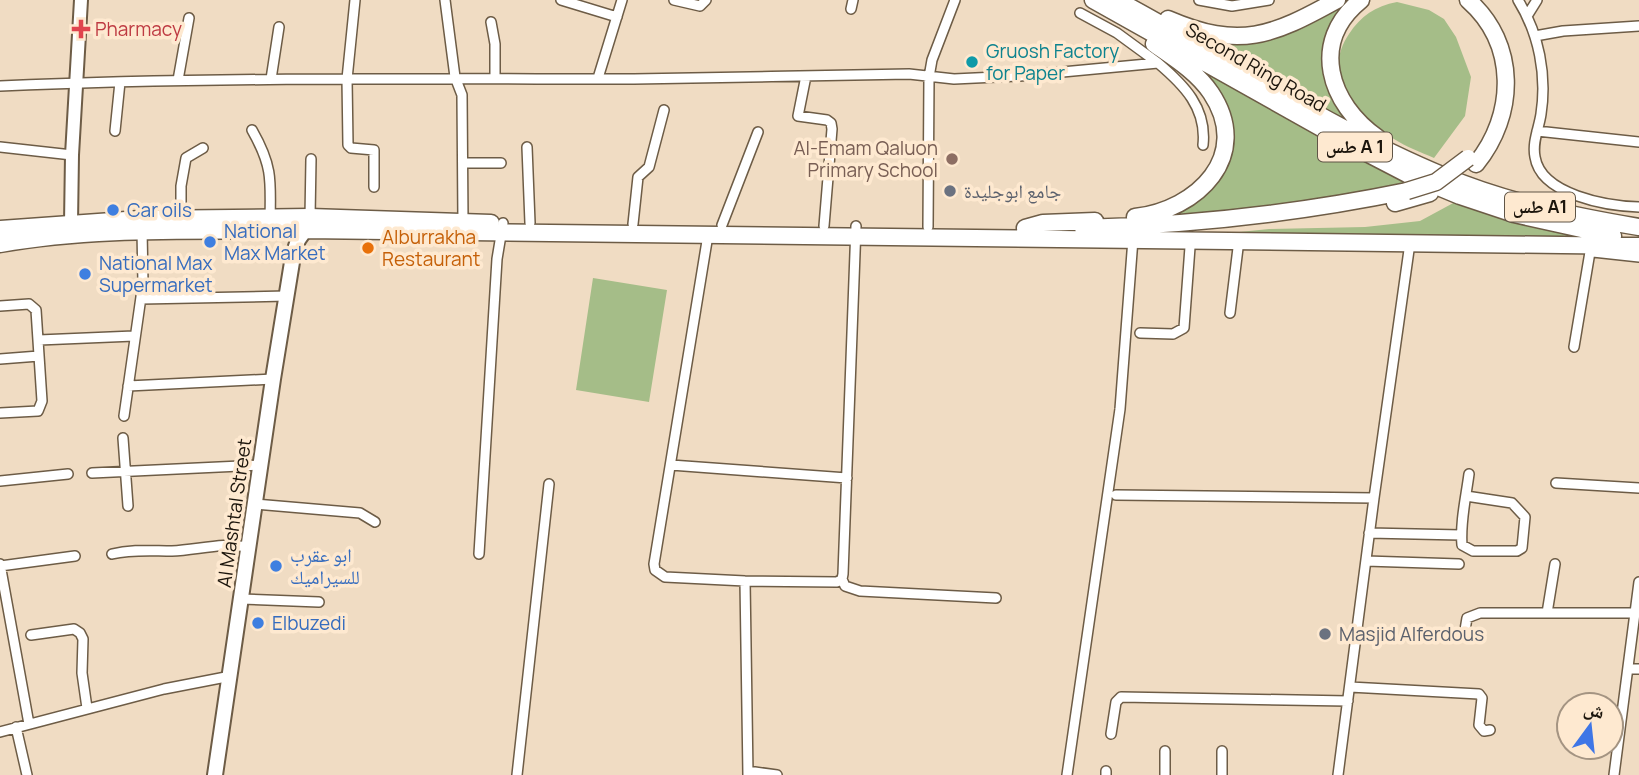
<svg xmlns="http://www.w3.org/2000/svg" width="1639" height="775" font-family="Manrope,'Noto Naskh Arabic',sans-serif">
	<style>
		.garden { fill: #a5bd88 }
		.lines { fill: none; stroke-linecap: round; stroke-linejoin: round }
		.street-casing { stroke: #6d5c46; stroke-width: 12 }
		.secondary-casing { stroke: #6d5c46; stroke-width: 16 }
		.primary-casing { stroke: #6d5c46; stroke-width: 18 }
		.highway-casing { stroke: #6d5c46; stroke-width: 19 }
		.street { stroke: #fff; stroke-width: 9 }
		.secondary { stroke: #fff; stroke-width: 12 }
		.primary { stroke: #fff; stroke-width: 14 }
		.highway { stroke: #fff; stroke-width: 16 }
		.highway-bridge-casing { stroke: #6d5c46; stroke-width: 19; stroke-linecap: butt }
		.highway-bridge { stroke: #fff; stroke-width: 16 }
		.health-dot { fill: #e0444e; stroke: #fee9d0; stroke-width: 2.5 }
		.culture-dot { fill: #0f9aa8; stroke: #fee9d0; stroke-width: 2.5 }
		.education-dot { fill: #8d6e63; stroke: #fee9d0; stroke-width: 2.5 }
		.worship-dot { fill: #6b7280; stroke: #fee9d0; stroke-width: 2.5 }
		.shop-dot { fill: #3f7fe0; stroke: #fee9d0; stroke-width: 2.5 }
		.food-dot { fill: #e8710a; stroke: #fee9d0; stroke-width: 2.5 }
		.labels { text-anchor: middle; stroke-width: 7; stroke-linejoin: round; paint-order: stroke }
		.shield { fill: #fee9d0; stroke: #605547; stroke-width: 2 }
		.shield-label { font-size: 18px; font-weight: bold; fill: #1c150c }
		.health-label { font-size: 19px; fill: #be3a42; stroke: #fee9d0; text-anchor: start }
		.culture-label { font-size: 19px; fill: #0d838f; stroke: #fee9d0; text-anchor: start }
		.street-label { font-size: 19px; fill: #1c150c; stroke: #fee9d0 }
		.education-label { font-size: 19px; fill: #785e54; stroke: #fee9d0; text-anchor: end }
		.worship-label { font-size: 19px; fill: #5b616d; stroke: #fee9d0; text-anchor: start }
		.shop-label { font-size: 19px; fill: #366cbe; stroke: #fee9d0; text-anchor: start }
		.food-label { font-size: 19px; fill: #c56008; stroke: #fee9d0; text-anchor: start }
	</style>
	<rect width="100%" height="100%" fill="#f0dcc3"/>
	<path class="garden" d="M1351,2l-25,54 41,76 -150,-83 -30,-19 37,10 103,-28z
		M1397,2l32,8 15,9 12,18 15,40 -6,39 -31,42c-13,-6 -28,-11 -40,-19 -36,-21 -74,-63 -45,-105 12,-18 26,-28 48,-32z
		M1191,63l218,118c-87,25 -179,30 -269,39l47,-16 41,-63z
		M1457,201l129,37 -376,-3 59,-6 96,-2 55,-6z
		M593,278l74,12 -18,112 -73,-12z"/>
	<g class="lines">
		<g class="street-casing">
			<path id="street" d="M355,0l-8,79 1,66 3,3 23,2v37
				M445,0l10,77 7,18 1,127
				M561,0l56,17
				M674,0l26,6 6,-6
				M1199,0l33,6 37,-6
				M1518,0c21,34 29,75 23,114 -2,14 -9,28 -6,43 6,38 72,49 104,50
				M851,9l2,-9
				M1080,13l37,20 41,30
				M1527,16l10,-16
				M491,22l4,22v34
				M1535,36l28,-5 76,-5
				M806,76l-8,40 29,4 4,3 1,6 -8,97
				M598,78l24,-78
				M271,79l8,-52
				M178,80l11,-62
				M0,86c211,-9 423,-7 634,-7 92,-1 183,-4 275,-5l45,5 66,-3 138,-13c26,22 49,45 45,82
				M252,130c20,35 19,49 18,89
				M115,131l5,-49
				M1537,131l102,11
				M0,147l72,8
				M527,147l3,76
				M463,163h38
				M310,217l1,-58
				M181,219v-33l5,-28 17,-10
				M633,224l5,-47 11,-10 15,-57
				M722,225l36,-93
				M928,227l1,-150 3,-17 23,-60
				M708,235l-54,329 1,6 10,7 80,4 92,1 5,-3 1,-5 13,-348
				M1593,252l46,5
				M141,299l146,-3
				M0,306l29,-2 7,6 6,91 -4,10 -38,2
				M1230,313l8,-65
				M1140,333l33,1 11,-6 6,-81
				M39,340l95,-4
				M1574,347l16,-95
				M0,359l39,-3
				M128,386l145,-7
				M124,416l19,-133 -1,-53
				M123,438l5,68
				M671,465l176,13
				M92,473l168,-8
				M0,481l68,-7
				M1556,483l83,5
				M1116,495l258,3
				M1466,496l46,7 13,14 -3,31 -5,3h-44l-11,-6c-2,-23 4,-48 7,-71
				M255,504l105,9 15,9
				M1369,533l92,2
				M112,554c20,-5 40,-3 60,-3 25,-1 52,-9 76,-4
				M479,554l18,-295 6,-36
				M1366,561l93,3
				M0,564l29,160
				M0,566l75,-10
				M842,579l3,7 15,5 136,7
				M745,581l3,194
				M241,599l78,3
				M1547,613l8,-49
				M31,635l43,-6 6,4 3,6 -1,34 5,35
				M1464,636l3,-18 13,-5h155
				M1628,669h11
				M1350,687l129,7 3,4 -3,27 5,6 6,-1
				M16,727l11,48
				M0,732l164,-43 67,-13
				M1111,734l5,-32 5,-5 227,4
				M748,771l29,4
				M517,775l32,-291
				M1067,775l53,-366 13,-170
				M1106,775v-4
				M1165,775v-24
				M1222,775v-24
				M1338,775l36,-277 35,-248
				M1614,775l25,-193"/>
		</g>
		<g class="secondary-casing">
			<path id="secondary" d="M71,223l1,-68 9,-155"/>
		</g>
		<g class="primary-casing">
			<path id="primary" d="M215,775l58,-396 20,-123 5,-16 7,-10"/>
		</g>
		<g class="highway-casing">
			<path id="highway" d="M1093,0l262,147 52,27 53,22 54,18 99,22
				M1117,0c109,58 213,129 327,176 62,26 129,40 195,51
				M1361,0c-52,42 -32,104 17,138
				M1468,0c50,44 48,115 8,164
				M1168,19c72,31 104,17 169,-19
				M1395,203l35,-10
				M1135,217c62,-7 118,-61 76,-124 -14,-21 -37,-35 -57,-49
				M1025,228l18,-5 52,-2
				M1083,228c110,-3 217,-15 324,-37
				M0,229l140,-10 170,-2 181,6
				M0,244c101,-18 203,-12 305,-14l1334,16"/>
		</g>
		<use href="#street" class="street"/>
		<use href="#secondary" class="secondary"/>
		<use href="#primary" class="primary"/>
		<use href="#highway" class="highway"/>
		<g class="highway-bridge-casing">
			<path id="highway-bridge" d="M1407,191l29,-9 32,-24"/>
		</g>
		<use href="#highway-bridge" class="highway-bridge"/>
	</g>
	<path class="health-dot" d="M77.5 18.5h7v7h7v7h-7v7h-7v-7h-7v-7h7z"/>
	<circle class="culture-dot" cx="972" cy="62" r="7"/>
	<circle class="education-dot" cx="952" cy="159" r="7"/>
	<g class="worship-dot">
		<circle cx="950" cy="191" r="7"/>
		<circle cx="1325" cy="634" r="7"/>
	</g>
	<g class="shop-dot">
		<circle cx="113" cy="210" r="7"/>
		<circle cx="210" cy="242" r="7"/>
		<circle cx="85" cy="274" r="7"/>
		<circle cx="276" cy="566" r="7"/>
		<circle cx="258" cy="623" r="7"/>
	</g>
	<circle class="food-dot" cx="368" cy="248" r="7"/>
	<g class="labels">
		<g class="shield">
			<rect x="1318" y="132.5" width="74" height="29" rx="5"/>
			<rect x="1505" y="192.5" width="70" height="29" rx="5"/>
		</g>
		<g class="shield-label">
			<text x="1355" y="153">طس A 1</text>
			<text x="1540" y="213">طس A1</text>
		</g>
		<g class="health-label">
			<text x="95" y="36">Pharmacy</text>
		</g>
		<g class="culture-label">
			<text x="986" y="58">Gruosh Factory<tspan x="986" dy="22">for Paper</tspan></text>
		</g>
		<g class="street-label">
			<text transform="translate(1256 67) rotate(30)" y="7">Second Ring Road</text>
			<text transform="translate(234 513) rotate(-82)" y="7">Al Mashtal Street</text>
		</g>
		<g class="education-label">
			<text x="938" y="155">Al-Emam Qaluon<tspan x="938" dy="22">Primary School</tspan></text>
		</g>
		<g class="worship-label">
			<text x="964" y="198">جامع ابوجليدة</text>
			<text x="1339" y="641">Masjid Alferdous</text>
		</g>
		<g class="shop-label">
			<text x="127" y="217">Car oils</text>
			<text x="224" y="238">National<tspan x="224" dy="22">Max Market</tspan></text>
			<text x="99" y="270">National Max<tspan x="99" dy="22">Supermarket</tspan></text>
			<text x="290" y="562">ابو عقرب<tspan x="290" dy="22">للسيراميك</tspan></text>
			<text x="272" y="630">Elbuzedi</text>
		</g>
		<g class="food-label">
			<text x="382" y="244">Alburrakha<tspan x="382" dy="22">Restaurant</tspan></text>
		</g>
	</g>
	<g transform="translate(1590 726) rotate(15)"><circle r="33" fill="#fee9d0" stroke="#a49482" stroke-width="2"/>
	<path d="M0-5L12 26L0 18L-12 26Z" fill="#3f76e6"/>
	<text y="-10" font-size="19" font-weight="bold" text-anchor="middle" fill="#1c150c">ش</text>
	</g>
</svg>
